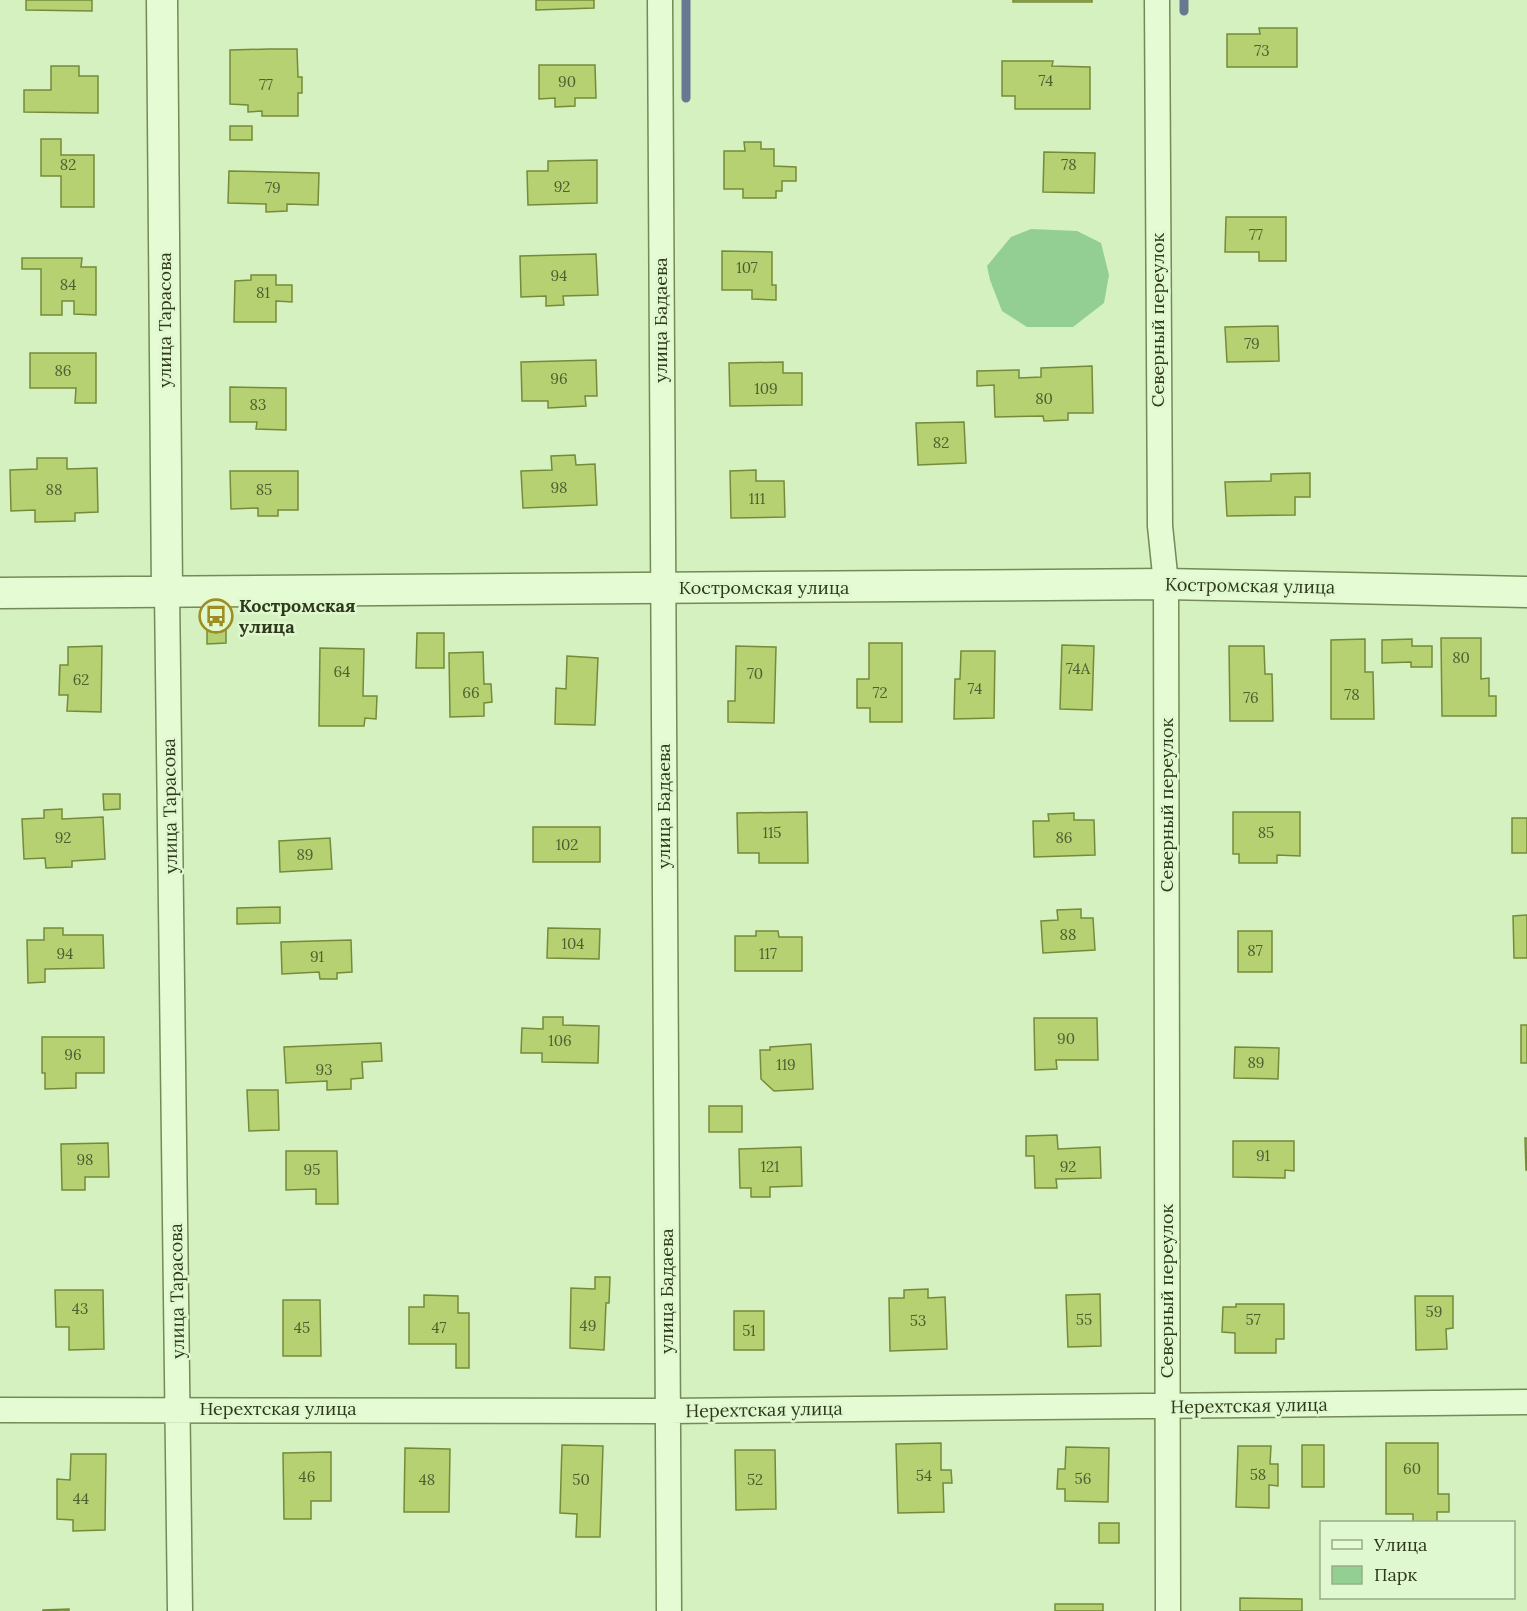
<svg xmlns="http://www.w3.org/2000/svg" width="1527" height="1611" font-family="Lora,serif">
	<style>
		.green { fill: #93cf92 }
		.lines { fill: none; stroke-linecap: round; stroke-linejoin: round }
		.stream { stroke: #697891; stroke-width: 9 }
		.building { fill: #b6d172; stroke: #758b3a; stroke-width: 1.5 }
		.minor-casing { stroke: #758a56; stroke-width: 27 }
		.tertiary-casing { stroke: #758a56; stroke-width: 33 }
		.minor { stroke: #e4fbd3; stroke-width: 24 }
		.tertiary { stroke: #e4fbd3; stroke-width: 30 }
		.labels { text-anchor: middle; stroke-width: 5; stroke-linejoin: round; paint-order: stroke }
		.number-label { font-size: 15px; fill: #505f32 }
		.street-label { font-size: 18px; fill: #2e391c; stroke: #e0f8cf }
		.poi-label { font-size: 18px; font-weight: bold; fill: #2e391c; stroke: #e0f8cf; text-anchor: start }
	</style>
	<rect width="100%" height="100%" fill="#d4f1bf"/>
	<path class="green" d="M1031,229l46,2 24,12 8,32 -5,28 -31,24h-46l-25,-16 -12,-31 -3,-14 24,-29z"/>
	<g class="lines">
		<path class="stream" d="M1184,11v-11
			M686,98v-98"/>
	</g>
	<path class="building" d="M26,0h66v11l-66,-1z
		M536,0h58v8l-58,2z
		M1013,0h79v2h-79z
		M1259,28h38v39h-70v-33h33z
		M269,49h28l1,28h4v16h-4v23h-36v-5l-14,1v-7l-18,-1v-54z
		M1002,61h51l-1,5 38,1v42h-75v-13h-13z
		M539,65h56l1,33h-21v8l-20,1v-9l-16,1z
		M51,66h28v10h19v37l-74,-1v-22h27z
		M230,126h22v14h-22z
		M41,139h20v16h33v52h-33v-31h-20z
		M744,142h17v7h13v17l22,1v14h-14v10h-6v7h-33v-9h-19v-38h21z
		M1044,152l51,1 -1,40 -51,-1z
		M597,160v43l-69,2 -1,-34h21v-10z
		M229,171l90,2 -1,32 -31,-1v7l-21,1v-8l-38,-1z
		M1226,217h60v44h-27v-9h-34z
		M722,251l50,1v33h4v15l-24,-1v-9h-30z
		M596,254l2,41 -35,1 1,9 -18,1v-10l-25,1 -1,-41z
		M22,258h60l-1,9h15v48l-22,-1v-13h-12v14h-21v-46h-19z
		M251,275h25v10h16v17l-16,-1v21h-42l1,-41 16,-1z
		M1278,326l1,35 -52,1 -2,-35z
		M30,353h66v50h-21l1,-15h-46z
		M596,360l1,36h-12l1,10 -38,2v-7h-26l-1,-39z
		M783,362v11h19v32l-72,1 -1,-43z
		M1092,366l1,47h-25v7l-24,1 -1,-5 -48,1 -1,-32 -17,1v-15l42,-1v8l22,-1v-9z
		M230,387l56,1v42l-30,-1 1,-7h-27z
		M964,422l2,41 -48,2 -2,-42z
		M575,455l1,10 19,-1 2,41 -74,3 -2,-37 31,-1 -1,-14z
		M37,458h30v11l30,-1 1,44 -23,1v8l-40,1v-12l-24,1 -1,-41 27,-1z
		M756,470v11h28l1,36 -54,1 -1,-47z
		M230,471h68v39h-20v6h-20v-8l-27,1z
		M1310,473v24h-15v18l-68,1 -2,-34 46,-1v-7z
		M207,629h19v14l-19,1z
		M417,633h27v35h-28z
		M1441,638h40v41l8,-1v18h7v20h-54z
		M1365,639v33h8l1,47h-43v-79z
		M1412,639v7h20v21h-21v-5l-29,1v-23z
		M869,643h33v79h-32v-14h-13v-29h12z
		M1062,645l32,1 -2,64 -32,-1z
		M102,646l-1,66 -34,-1 1,-16h-9l1,-30h8v-18z
		M736,646l40,1 -2,76 -46,-1v-21h7z
		M1229,646h35l1,28h7l1,47h-43z
		M320,648l44,1 -1,47h14l-1,23 -11,-1 -1,8h-45z
		M961,651h34l-1,67 -40,1 1,-40h5z
		M483,652l1,32h7l1,18 -8,1v13l-34,1 -1,-64z
		M567,656l31,2 -3,67 -40,-1 1,-36 10,1z
		M103,794h17v15l-16,1z
		M62,809v10l41,-2 2,42 -33,2v6l-26,1 -1,-10 -21,1 -2,-40 22,-1v-8z
		M807,812l1,51h-49v-10h-21l-1,-40z
		M1233,812h67v44l-23,-1v8h-38v-9h-6z
		M1074,813v7h20l1,35 -61,2 -1,-36h16l-1,-7z
		M1512,818h15v35h-15z
		M533,827h67v35h-67z
		M330,838l2,31 -52,3 -1,-31z
		M280,907v16l-43,1v-16z
		M1081,909v9h12l2,32 -52,3 -2,-32 17,-1 -1,-10z
		M1527,915v43h-13l-1,-42z
		M44,928h19v7h40l1,33 -59,1v13l-17,1 -1,-43h17z
		M548,928l52,1 -1,30 -52,-1z
		M756,931h22l1,6h23v34h-67v-35h21z
		M1238,931h34v41h-34z
		M351,940l1,32 -15,1v6h-17l-1,-7 -37,2 -1,-32z
		M543,1017h20v8l36,1 -1,37 -56,-1v-9h-21l1,-25 21,1z
		M1034,1018h63l1,42h-42l1,9 -22,1z
		M1521,1025h6v38h-6z
		M42,1037h62v36h-28v15l-31,1v-16h-3z
		M381,1043l1,18 -20,1 1,16 -12,1v10l-24,1v-9l-41,2 -2,-36z
		M811,1044l2,45 -39,2 -13,-12 -1,-29h10v-3z
		M1235,1047l44,1 -1,31 -44,-1z
		M247,1090h31l1,40 -30,1z
		M709,1106h33v26h-33z
		M1057,1135l1,14 42,-2 1,31 -45,1 1,9h-22l-1,-32h-8v-20z
		M1525,1138h2v32h-1z
		M1233,1141h61v30l-9,-1v8l-52,-1z
		M108,1143l1,34h-24v13h-23l-1,-46z
		M801,1147l1,39 -32,1v10h-19v-9h-11l-1,-39z
		M286,1151h51l1,53h-22v-15l-30,1z
		M595,1277h15l-1,26h-3l-2,47 -34,-2 1,-60 24,1z
		M928,1289v9l17,-1 2,52 -57,2 -1,-53h15v-8z
		M55,1290h48l1,59 -35,1v-23h-13z
		M1100,1294l1,52 -33,1 -2,-52z
		M424,1295l34,1v17h11v55h-13v-24h-47v-37h15z
		M1415,1296h38v32l-7,1 1,20 -31,1z
		M283,1300h37l1,56h-38z
		M1236,1304h48v35h-8v14h-41v-20l-13,-1 1,-25h13z
		M734,1311h30v39h-30z
		M941,1443v27h10l1,13h-9l1,29 -46,1 -2,-69z
		M1386,1443h52v51h11v18h-12v10h-24v-8h-27z
		M562,1445l41,1 -3,91h-24l1,-23 -17,-1z
		M1302,1445h22v42h-22z
		M1238,1446h33l-1,18h8v22l-9,-1v23l-33,-1z
		M1066,1447l43,1 -1,54 -43,-1v-12h-8l1,-20h7z
		M405,1448l45,1 -1,63h-45z
		M735,1450h40l1,59 -40,1z
		M331,1452v49h-20v18h-27l-1,-66z
		M71,1454h35l-1,76 -32,1v-11l-16,-1v-40l13,1z
		M1099,1523h20v20h-20z
		M1240,1598l62,1v12h-62z
		M1055,1604h48v7h-48z
		M69,1609v2h-26v-1z"/>
	<g class="lines">
		<g class="minor-casing">
			<path id="minor" d="M660,0l9,1611
				M1157,0l3,526 6,58 2,1027
				M167,592l13,1019
				M0,1410l668,1 859,-9"/>
		</g>
		<g class="tertiary-casing">
			<path id="tertiary" d="M162,0l5,592
				M0,593l1166,-9 361,8"/>
		</g>
		<use href="#minor" class="minor"/>
		<use href="#tertiary" class="tertiary"/>
	</g>
	<defs>
		<g id="bus-ring" transform="scale(1.725)"><circle r="9.5" fill="#e0f8cf" stroke="#9d8d22" stroke-width="1.5"/><path d="M-5-6H5V4H4V6H2V4H-2V6H-4V4H-5ZM-3.5-4V0h7V-4ZM-3.5 1.2v1.5H-2V1.2ZM2 1.2v1.5H3.5V1.2Z" fill="#9d8d22"/></g>
	</defs>
	<g fill-rule="evenodd">
		<use href="#bus-ring" x="216" y="616"/>
	</g>
	<g class="labels">
		<g class="number-label">
			<text x="1262" y="56">73</text>
			<text x="1046" y="86">74</text>
			<text x="567" y="87">90</text>
			<text x="266" y="90">77</text>
			<text x="68" y="170">82</text>
			<text x="1069" y="170">78</text>
			<text x="562" y="192">92</text>
			<text x="273" y="193">79</text>
			<text x="1256" y="240">77</text>
			<text x="747" y="273">107</text>
			<text x="559" y="281">94</text>
			<text x="68" y="290">84</text>
			<text x="263" y="298">81</text>
			<text x="1252" y="349">79</text>
			<text x="63" y="376">86</text>
			<text x="559" y="384">96</text>
			<text x="766" y="394">109</text>
			<text x="1044" y="404">80</text>
			<text x="258" y="410">83</text>
			<text x="941" y="448">82</text>
			<text x="559" y="493">98</text>
			<text x="54" y="495">88</text>
			<text x="264" y="495">85</text>
			<text x="757" y="504">111</text>
			<text x="1461" y="663">80</text>
			<text x="1078" y="674">74А</text>
			<text x="342" y="677">64</text>
			<text x="755" y="679">70</text>
			<text x="81" y="685">62</text>
			<text x="975" y="694">74</text>
			<text x="471" y="698">66</text>
			<text x="880" y="698">72</text>
			<text x="1352" y="700">78</text>
			<text x="1251" y="703">76</text>
			<text x="772" y="838">115</text>
			<text x="1266" y="838">85</text>
			<text x="63" y="843">92</text>
			<text x="1064" y="843">86</text>
			<text x="567" y="850">102</text>
			<text x="305" y="860">89</text>
			<text x="1068" y="940">88</text>
			<text x="573" y="949">104</text>
			<text x="1255" y="956">87</text>
			<text x="65" y="959">94</text>
			<text x="768" y="959">117</text>
			<text x="317" y="962">91</text>
			<text x="1066" y="1044">90</text>
			<text x="560" y="1046">106</text>
			<text x="73" y="1060">96</text>
			<text x="1256" y="1068">89</text>
			<text x="786" y="1070">119</text>
			<text x="324" y="1075">93</text>
			<text x="1263" y="1161">91</text>
			<text x="85" y="1165">98</text>
			<text x="770" y="1172">121</text>
			<text x="1068" y="1172">92</text>
			<text x="312" y="1175">95</text>
			<text x="80" y="1314">43</text>
			<text x="1434" y="1317">59</text>
			<text x="1084" y="1325">55</text>
			<text x="1253" y="1325">57</text>
			<text x="918" y="1326">53</text>
			<text x="588" y="1331">49</text>
			<text x="302" y="1333">45</text>
			<text x="439" y="1333">47</text>
			<text x="749" y="1336">51</text>
			<text x="1412" y="1474">60</text>
			<text x="1258" y="1480">58</text>
			<text x="924" y="1481">54</text>
			<text x="307" y="1482">46</text>
			<text x="1083" y="1484">56</text>
			<text x="427" y="1485">48</text>
			<text x="581" y="1485">50</text>
			<text x="755" y="1485">52</text>
			<text x="81" y="1504">44</text>
		</g>
		<g class="street-label">
			<text transform="translate(165 320) rotate(-90)" y="6">улица Тарасова</text>
			<text transform="translate(661 320) rotate(-90)" y="6">улица Бадаева</text>
			<text transform="translate(1158 320) rotate(-90)" y="6">Северный переулок</text>
			<text transform="translate(1250 586) rotate(1)" y="6">Костромская улица</text>
			<text x="764" y="594">Костромская улица</text>
			<text transform="translate(1167 805) rotate(-90)" y="6">Северный переулок</text>
			<text transform="translate(170 806) rotate(-91)" y="6">улица Тарасова</text>
			<text transform="translate(664 806) rotate(-90)" y="6">улица Бадаева</text>
			<text transform="translate(177 1291) rotate(-91)" y="6">улица Тарасова</text>
			<text transform="translate(667 1291) rotate(-90)" y="6">улица Бадаева</text>
			<text transform="translate(1167 1291) rotate(-90)" y="6">Северный переулок</text>
			<text transform="translate(1249 1406) rotate(-1)" y="6">Нерехтская улица</text>
			<text x="278" y="1415">Нерехтская улица</text>
			<text transform="translate(764 1410) rotate(-1)" y="6">Нерехтская улица</text>
		</g>
		<g class="poi-label">
			<text x="239" y="612">Костромская<tspan x="239" dy="21">улица</tspan></text>
		</g>
	</g>
	<rect x="1320" y="1521" width="195" height="78" fill="#e0f8cf" stroke="#99ac87" stroke-width="1.5"/>
	<rect x="1332" y="1540" width="30" height="9" fill="#e4fbd3" stroke="#99ac87" stroke-width="1.5"/>
	<text x="1374" y="1551" font-size="18" fill="#2e391c">Улица</text>
	<rect x="1332" y="1566" width="30" height="18" fill="#93cf92" stroke="#99ac87" stroke-width="1.5"/>
	<text x="1374" y="1581" font-size="18" fill="#2e391c">Парк</text>
</svg>
